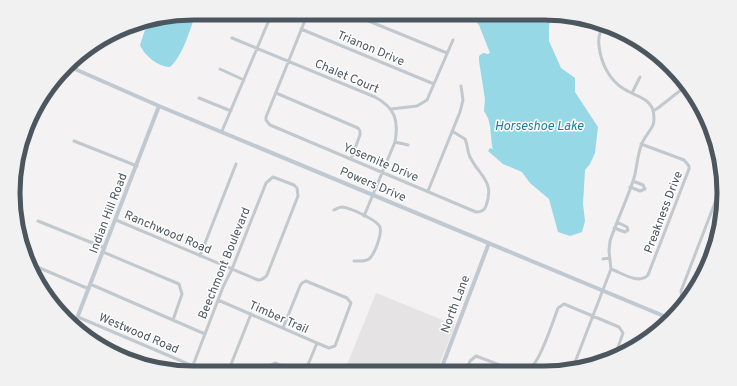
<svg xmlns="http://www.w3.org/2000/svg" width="737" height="386" font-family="Overpass,sans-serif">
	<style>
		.education { fill: #e5e3e3 }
		.water { fill: #96d8e6 }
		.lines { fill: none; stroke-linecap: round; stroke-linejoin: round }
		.street { stroke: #c1c9cf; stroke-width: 3 }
		.secondary { stroke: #c0c9d2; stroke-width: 4 }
		.labels { text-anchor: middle; stroke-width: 3; stroke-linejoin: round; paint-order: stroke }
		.street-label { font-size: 12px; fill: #4b565e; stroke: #fff }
		.water-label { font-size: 13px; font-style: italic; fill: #177e95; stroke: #fff }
		.rim { fill: none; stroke: #4b565e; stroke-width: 5 }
	</style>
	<rect width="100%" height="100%" fill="#f4f2f2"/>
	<path class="education" d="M376,293l79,32 -19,47h-92z"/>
	<path class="water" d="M193,13h3c-6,16 -13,43 -26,54 -12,0 -26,-12 -30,-22l5,-15 3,-3 22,-10z
		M472,13h79l-2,13v15l12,27 14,10v14l23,35 -3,26 -5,11 -5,6 -2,34 2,17 -3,11 -12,4 -12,-4 -9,-33 -19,-16 -8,-11 -19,-8 -15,-13 2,-3 3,1 -1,-3 -2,-20 -2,-8 -4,-7 1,-12 -6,-38v-5l4,-3 5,1 2,-1 -11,-28 -6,-7z"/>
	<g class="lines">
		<path class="street" d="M262,13l9,4
			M308,13l-42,104v3l4,5 206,87c5,0 8,-1 10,-6 9,-25 -6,-29 -16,-49 -3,-6 -2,-12 -5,-18l-13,-8
			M349,13l98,40
			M301,29l133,55
			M232,38l143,59c20,11 24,23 20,45l-31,74
			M220,69l24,11
			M276,93l82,35 2,3v4l-9,24
			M632,93l8,-16
			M199,98l32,13
			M391,109l26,-3 10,-6 26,-60
			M653,111l5,-3 28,-22
			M222,131l50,-118
			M74,141l63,25
			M395,142l13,3
			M630,187l10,4 5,-2 -2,-4 -10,-4
			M428,191l32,-79 3,-12 -2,-14
			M334,210c2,-1 5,-3 8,-3 9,1 35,13 38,20 2,7 -5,27 -11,32 -4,3 -10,2 -15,2
			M116,220c47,20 94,40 142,60 4,0 6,-1 9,-5l31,-79 -1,-8 -3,-3 -21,-8 -7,6 -34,86 -9,18 -33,86
			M38,221l67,27
			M614,228l11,4 3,-2 -1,-3 -10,-5
			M103,252l76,32 3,10 -9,26
			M200,256l36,-92
			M603,259l7,-1
			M28,263l61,26
			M611,269c11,4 28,16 37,6l41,-106v-3l-5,-6 -43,-16
			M90,284l115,50
			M218,300l99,43 12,5 6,-2 16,-43 -4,-5 -41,-17 -4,2 -2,3 -17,42
			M686,301l-4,-3 -1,-7 40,-104
			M78,317l115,49
			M572,370l39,-101 -2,-18 1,-10c7,-21 17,-41 24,-63 3,-10 3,-21 7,-32 2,-8 9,-14 12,-21 2,-5 1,-10 0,-15 -5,-13 -18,-14 -29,-21 -15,-9 -23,-26 -25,-43 -1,-8 0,-14 5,-20
			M228,372l23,-58
			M268,372l3,-7 4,-2 22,9
			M305,372l12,-29
			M466,372l4,-11 6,-5 40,15c6,0 13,-2 17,-6 8,-7 21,-46 25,-57l6,-4 55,23 4,6 -7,20"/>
		<path class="secondary" d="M68,66l91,40 512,213
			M74,326l85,-220
			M440,372l49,-129"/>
	</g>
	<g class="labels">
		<g class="street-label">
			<text transform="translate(371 48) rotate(23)" y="4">Trianon Drive</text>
			<text transform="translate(347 76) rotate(23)" y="4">Chalet Court</text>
			<text transform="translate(381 162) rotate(23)" y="4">Yosemite Drive</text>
			<text transform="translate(373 184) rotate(23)" y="4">Powers Drive</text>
			<text transform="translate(663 212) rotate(-69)" y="4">Preakness Drive</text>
			<text transform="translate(108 213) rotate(-69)" y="4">Indian Hill Road</text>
			<text transform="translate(168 232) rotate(23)" y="4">Ranchwood Road</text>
			<text transform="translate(224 263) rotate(-68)" y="4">Beechmont Boulevard</text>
			<text transform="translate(455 304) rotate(-69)" y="4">North Lane</text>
			<text transform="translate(279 317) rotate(24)" y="4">Timber Trail</text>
			<text transform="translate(139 333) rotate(23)" y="4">Westwood Road</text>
		</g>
		<g class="water-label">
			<text x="539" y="130">Horseshoe Lake</text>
		</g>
	</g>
	<path d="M0 0H737V386H0ZM193 20H544A173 173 0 0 1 717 193V193A173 173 0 0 1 544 366H193A173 173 0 0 1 20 193V193A173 173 0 0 1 193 20Z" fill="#f1f1f2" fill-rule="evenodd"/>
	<path class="rim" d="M193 20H544A173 173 0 0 1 717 193V193A173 173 0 0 1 544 366H193A173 173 0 0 1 20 193V193A173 173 0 0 1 193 20Z"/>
</svg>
